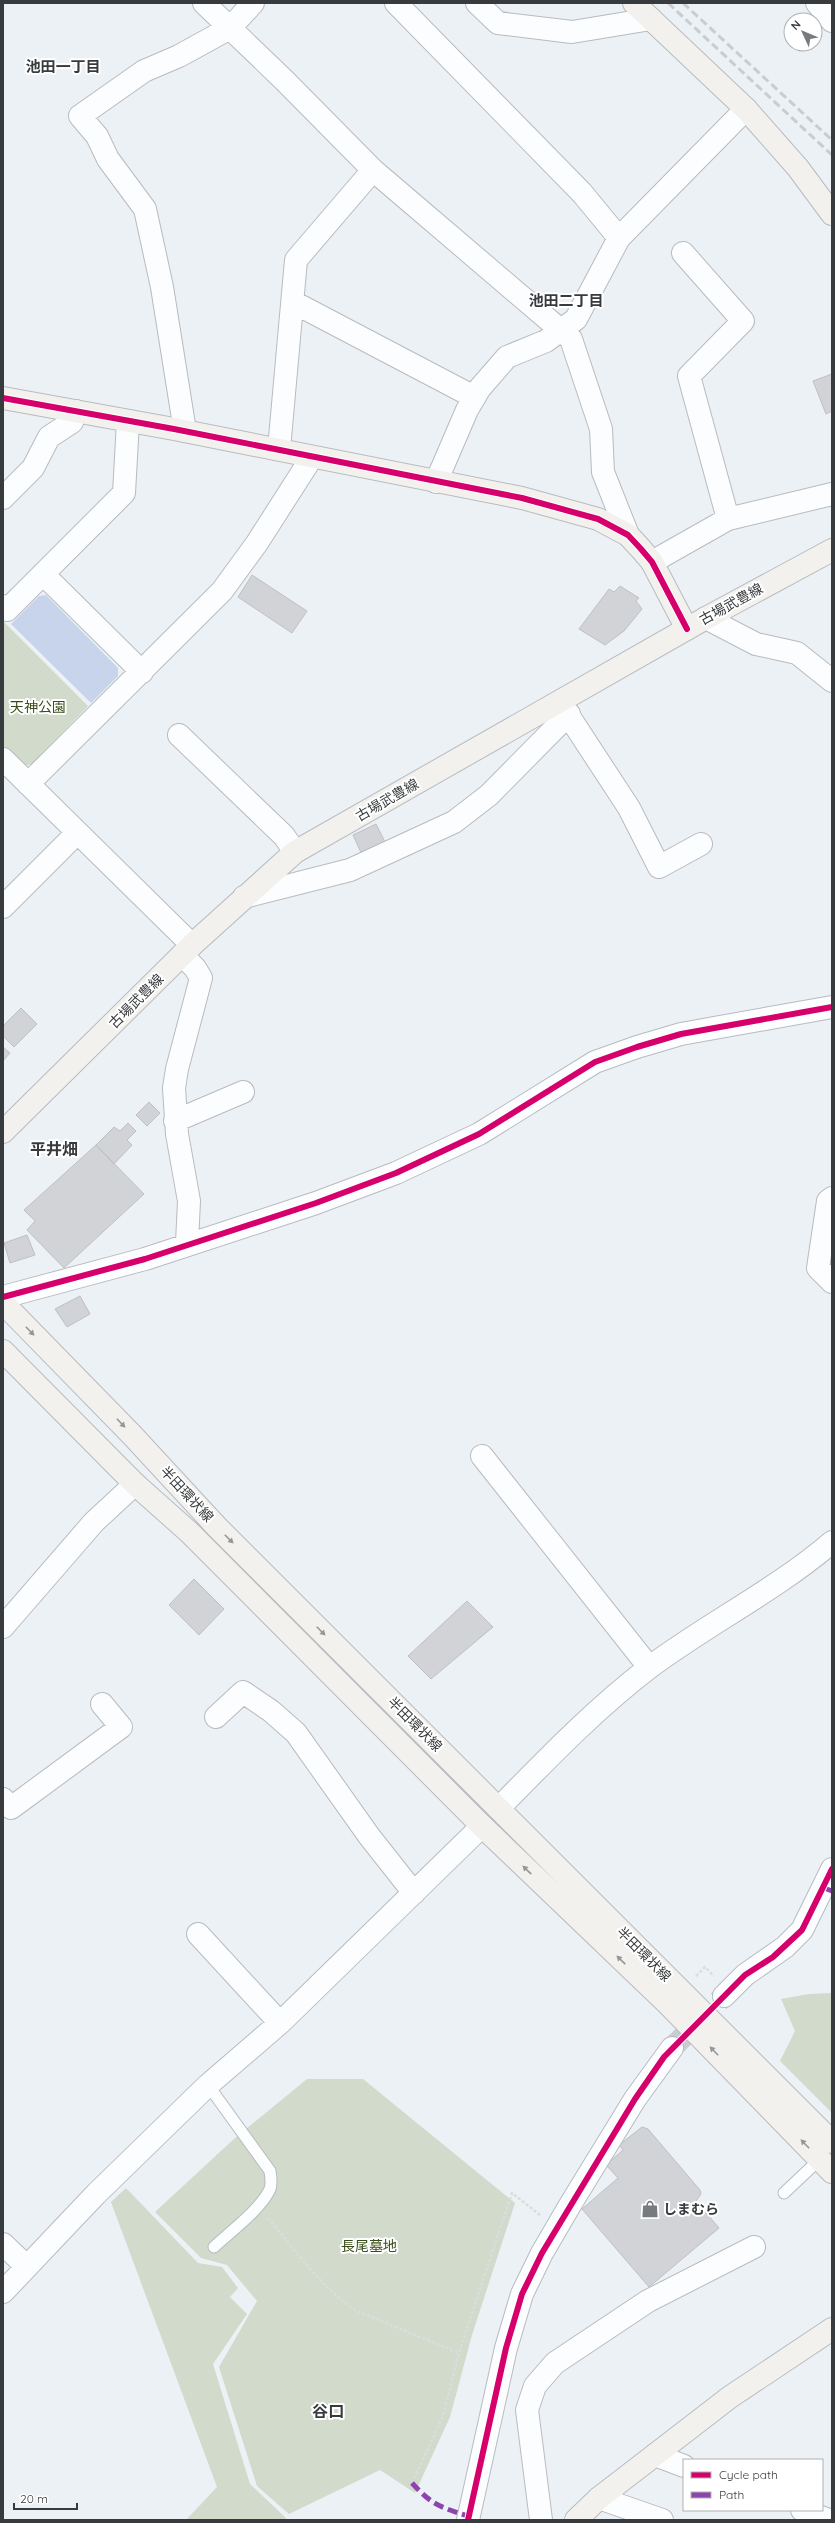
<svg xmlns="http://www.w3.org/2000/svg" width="835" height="2523" font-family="Quicksand,'Noto Sans JP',sans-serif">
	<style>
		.green { fill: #d1dacb }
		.water { fill: #c7d4eb }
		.building { fill: #d2d3d7; stroke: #bfc0c4 }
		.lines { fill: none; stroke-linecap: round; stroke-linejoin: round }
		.street-tunnel { stroke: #c8cdd1; stroke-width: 22; stroke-dasharray: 22 11; stroke-linecap: butt }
		.lane-casing { stroke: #b8bbbf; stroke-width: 13 }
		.street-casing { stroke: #b8bbbf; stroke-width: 24 }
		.secondary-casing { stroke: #b8bbbf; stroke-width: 24 }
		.path { stroke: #dbdddd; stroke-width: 2.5; stroke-dasharray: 3 2; stroke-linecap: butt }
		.lane { stroke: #fcfdfe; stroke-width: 11 }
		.street { stroke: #fcfdfe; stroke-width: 22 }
		.secondary { stroke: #f2f1ee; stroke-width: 22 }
		.rail { stroke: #cbcccd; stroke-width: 3; stroke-dasharray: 8 4; stroke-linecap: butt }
		.quiet { stroke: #8e44ad; stroke-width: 5; stroke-dasharray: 10 5; stroke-linecap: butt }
		.cycleway-casing { stroke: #fff; stroke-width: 8 }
		.cycleway { stroke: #d6006c; stroke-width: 6 }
		.oneway { fill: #959696 }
		.labels { text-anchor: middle; stroke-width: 4; stroke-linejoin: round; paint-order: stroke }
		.street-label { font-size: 14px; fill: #383b3e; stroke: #fff }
		.park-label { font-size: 14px; fill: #3a4c1a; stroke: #fff }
		.poi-label { font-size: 14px; font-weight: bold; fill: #383b3e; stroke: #fff; text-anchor: start }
		.neighbourhood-label { font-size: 15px; font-weight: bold; fill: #383b3e; stroke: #fff }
		.quarter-label { font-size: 16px; font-weight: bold; fill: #383b3e; stroke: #fff }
	</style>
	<rect width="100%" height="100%" fill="#ecf1f6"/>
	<path class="green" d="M3,621l85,85 -56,58 -8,2 -21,-20z
		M832,1993v120l-52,-52 15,-30 -14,-32 28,-5z
		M307,2079h56l152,124 -43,132 -22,82 -35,76 -35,-23 -91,44 -32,-28 -38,-119 38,-66 -30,-36 -26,-7 -46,-46 80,-74z
		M126,2188l72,75 24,4 16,21 -8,9 17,17 -34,50 37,120 36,34 -2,2h-98l31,-33 -106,-285z"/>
	<path class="water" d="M46,595l72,73v8l-27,27 -80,-79 28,-28z"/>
	<path class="building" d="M832,374v37l-6,3 -13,-33z
		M252,575l55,36 -15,22 -54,-36z
		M620,586l19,12 -3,3 6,8 -18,22 -19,14 -26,-16 30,-40 5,3z
		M376,824l11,22 -24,11 -10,-22z
		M21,1008l16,16 -23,23 -11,-11v-10z
		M3,1047l7,6 -7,8z
		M149,1102l11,11 -13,13 -11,-11z
		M128,1123l8,8 -9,9 5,5 -18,19 -18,-19 18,-18 6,4z
		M96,1145l48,49 -80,74 -37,-38 8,-9 -11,-11z
		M27,1235l8,20 -25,8 -6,-20z
		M80,1296l10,18 -23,13 -12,-18z
		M194,1579l30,30 -25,26 -30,-30z
		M467,1601l26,26 -62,52 -23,-23z
		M642,2127l6,2 52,61 1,4 -5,7 23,27 -70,59 -67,-78 36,-31 -12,-13 17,-15 -4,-5z"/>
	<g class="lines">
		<path class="street-tunnel" d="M672,2048l52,-52"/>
		<g class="lane-casing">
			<path id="lane" d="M208,2085l62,86c1,6 2,12 0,18 -9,20 -40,43 -56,58
				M784,2193l36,-34"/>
		</g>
		<g class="street-casing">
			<path id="street" d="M204,3l81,78 88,89 198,169 30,90 2,43 25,63
				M396,3l186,190 37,45
				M477,3l21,20 74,9 79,-13
				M817,3l15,18
				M683,253l60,68 -54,55 39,143
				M293,302l181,95
				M185,431l-23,-144 -17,-78 -37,-50 -11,-23 -17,-20 64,-45 35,-15 51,-28 23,-25
				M279,449l17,-189 77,-90
				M436,482l31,-72 13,-22 27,-31 39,-16 30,-22 43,-81 127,-129
				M3,498l30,-30 16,-31 23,-15 4,-11
				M652,562l76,-43 104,-25
				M43,574l99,98
				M3,606l4,4 117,-117 4,-72
				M706,618l50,26 41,9 35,28
				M561,704l68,104 30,59 42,-23
				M179,735l105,101 11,16
				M3,759l189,186
				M28,784l194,-193 35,-48 55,-86
				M244,897l106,-27 104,-48 35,-27 80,-81
				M3,907l74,-74
				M182,955l13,13 6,10 -24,91 -3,19 3,46 12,67 -2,42
				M175,1121l68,-29
				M832,1198l-4,3 -10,67 14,14
				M3,1297l142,-38 171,-56 80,-30 83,-39 116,-72 42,-15 44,-13 151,-27
				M482,1456l167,211
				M3,1627l91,-105 41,-38
				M216,1717l27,-25 28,19 25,22 73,103 45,57
				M3,1799l8,9 110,-81 -19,-23
				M499,1808c47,-48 97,-100 151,-141 59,-44 126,-77 182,-125
				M198,1934l82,89
				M724,1996l21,-21 40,-28 17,-17 30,-61
				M3,2244l23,22
				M3,2292l93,-98 112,-109 72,-62 202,-197
				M655,2455l29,11
				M599,2498l63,22
				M802,2510l27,10
				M468,2520l38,-172 16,-54 20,-41 28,-48 65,-106 37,-51
				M541,2520l-14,-110 8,-24 20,-23 93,-62 106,-54"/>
		</g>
		<g class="secondary-casing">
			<path id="secondary" d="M634,3l112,106 52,59 34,46
				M3,398l171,31 348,69 76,21 30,16 13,14 11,13 35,67
				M3,1132l189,-187 103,-93 411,-234 126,-68
				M3,1303l129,132 85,92 615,615
				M3,1351l132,133 55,49 292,293 186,178 164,168
				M576,2520l23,-22 131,-101 102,-68"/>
		</g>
		<path class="path" d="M696,1976l9,-9 9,9
			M268,2218c27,32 54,71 89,93l102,42
			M412,2483l31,-67 16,-63 53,-160 28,22"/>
		<use href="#lane" class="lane"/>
		<use href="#street" class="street"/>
		<use href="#secondary" class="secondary"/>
		<path class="rail" d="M668,3l164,152
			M683,3l149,137"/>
		<path class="quiet" d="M824,1888l8,3
			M412,2483c20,22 28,24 56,33"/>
		<g class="cycleway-casing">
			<path id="cycleway" d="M3,398l171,31 348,69 76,21 30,16 13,14 11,13 35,67
				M3,1297l142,-38 171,-56 80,-30 83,-39 116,-72 42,-15 44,-13 151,-27
				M468,2520l38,-172 16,-54 20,-41 93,-154 29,-42 81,-82 28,-18 29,-27 30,-61"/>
		</g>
		<use href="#cycleway" class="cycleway"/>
	</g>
	<defs><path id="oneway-solid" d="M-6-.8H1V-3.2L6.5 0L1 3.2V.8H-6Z"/></defs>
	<g class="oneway">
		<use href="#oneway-solid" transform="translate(30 1331) rotate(46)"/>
		<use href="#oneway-solid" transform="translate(121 1423) rotate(46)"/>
		<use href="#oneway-solid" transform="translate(229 1539) rotate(45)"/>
		<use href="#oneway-solid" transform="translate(321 1631) rotate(45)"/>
		<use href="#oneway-solid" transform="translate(527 1870) rotate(-136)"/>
		<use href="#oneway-solid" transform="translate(621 1960) rotate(-136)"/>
		<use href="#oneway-solid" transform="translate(714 2051) rotate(-134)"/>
		<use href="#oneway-solid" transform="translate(805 2144) rotate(-134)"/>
	</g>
	<defs>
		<g id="shop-bare" transform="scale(1.38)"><path d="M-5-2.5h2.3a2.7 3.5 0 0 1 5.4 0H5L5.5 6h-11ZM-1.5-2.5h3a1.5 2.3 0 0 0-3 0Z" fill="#777b7e" stroke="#fff" stroke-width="2.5" paint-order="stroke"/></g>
	</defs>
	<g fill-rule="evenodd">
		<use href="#shop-bare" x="650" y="2209"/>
	</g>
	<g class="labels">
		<g class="street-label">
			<text transform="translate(731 604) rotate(-29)" y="5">古場武豊線</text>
			<text transform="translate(387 800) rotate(-30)" y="5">古場武豊線</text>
			<text transform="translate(136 1001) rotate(-45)" y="5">古場武豊線</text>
			<text transform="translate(187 1494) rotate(47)" y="5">半田環状線</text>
			<text transform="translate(415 1724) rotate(45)" y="5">半田環状線</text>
			<text transform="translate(644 1954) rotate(45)" y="5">半田環状線</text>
		</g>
		<g class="park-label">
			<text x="38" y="712">天神公園</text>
			<text x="369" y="2251">長尾墓地</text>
		</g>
		<g class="poi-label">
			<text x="663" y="2214">しまむら</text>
		</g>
		<g class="neighbourhood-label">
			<text x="63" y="72">池田一丁目</text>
			<text x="566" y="306">池田二丁目</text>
		</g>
		<g class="quarter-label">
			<text x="54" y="1155">平井畑</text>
			<text x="328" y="2417">谷口</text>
		</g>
	</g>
	<rect width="835" height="2523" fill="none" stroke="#383b3e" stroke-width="8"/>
	<rect x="683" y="2459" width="140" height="52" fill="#ffffff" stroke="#afb1b2"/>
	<rect x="691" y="2472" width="20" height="6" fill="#d6006c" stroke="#afb1b2"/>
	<text x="719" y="2479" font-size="12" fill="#383b3e">Cycle path</text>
	<rect x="691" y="2492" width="20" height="6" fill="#8e44ad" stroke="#afb1b2"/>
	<text x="719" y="2499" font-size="12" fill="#383b3e">Path</text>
	<g transform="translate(803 32) rotate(314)"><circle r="19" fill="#ffffff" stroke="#afb1b2"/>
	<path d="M0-3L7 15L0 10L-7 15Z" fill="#777b7e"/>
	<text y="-6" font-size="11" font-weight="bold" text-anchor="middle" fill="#383b3e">N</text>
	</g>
	<path d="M14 2503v6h63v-6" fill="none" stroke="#383b3e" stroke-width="2"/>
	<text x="20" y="2503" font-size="12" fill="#383b3e" stroke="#ffffff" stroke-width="3" paint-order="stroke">20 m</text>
</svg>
